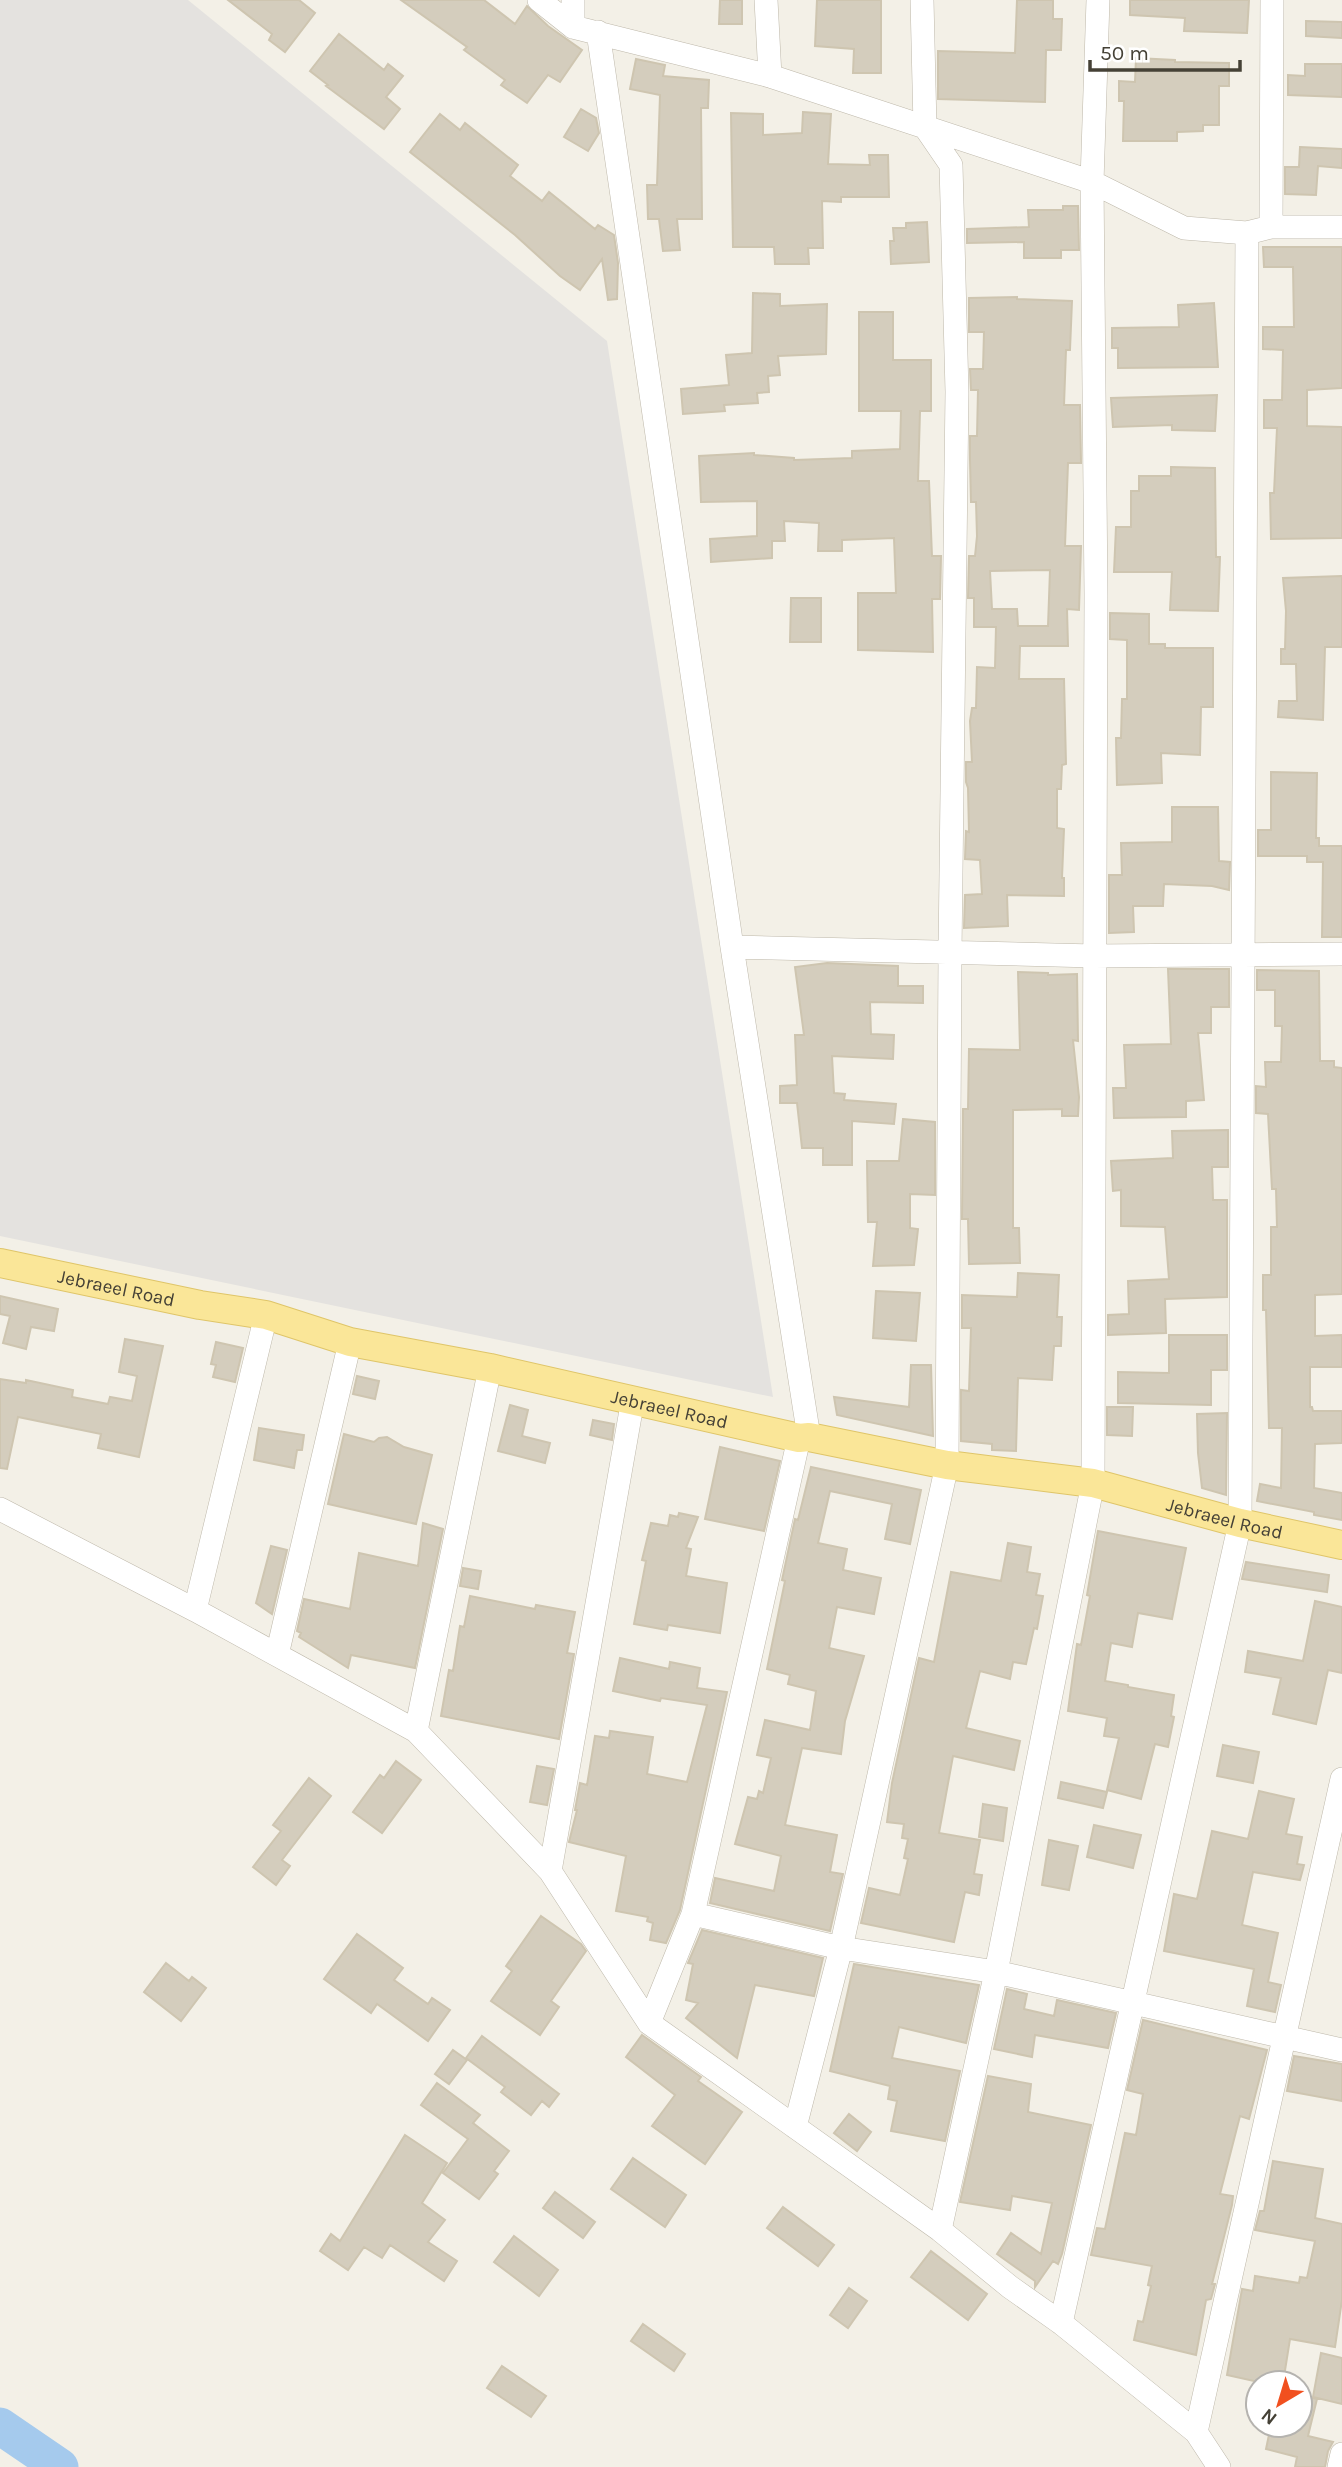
<svg xmlns="http://www.w3.org/2000/svg" width="1342" height="2467" font-family="Karla,sans-serif">
	<style>
		.parking { fill: #e4e2df }
		.lines { fill: none; stroke-linecap: round; stroke-linejoin: round }
		.river { stroke: #a5caed; stroke-width: 37 }
		.building { fill: #d4cdbd; stroke: #cec5b0; stroke-width: 2; fill-rule: evenodd }
		.minor-casing { stroke: #beb8aa; stroke-width: 24 }
		.major-casing { stroke: #dfc569; stroke-width: 30 }
		.minor { stroke: #fff; stroke-width: 23 }
		.major { stroke: #fae698; stroke-width: 28 }
		.labels { text-anchor: middle; stroke-width: 5; stroke-linejoin: round; paint-order: stroke }
		.street-label { font-size: 19px; fill: #454136; stroke: #fff }
	</style>
	<rect width="100%" height="100%" fill="#f3f0e7"/>
	<path class="parking" d="M0,0h188l419,341 166,1056 -773,-161z"/>
	<g class="lines">
		<path class="river" d="M0,2426l60,41"/>
	</g>
	<path class="building" d="M228,0h71l16,13 -30,39 -16,-12 3,-6z
		M401,0h83l31,24 12,-18 21,20 34,24 -22,32 -12,-7 -21,28 -26,-18 4,-5 -41,-30 3,-3z
		M720,0h22v24h-23z
		M817,0h64v73h-28l1,-24 -39,-3z
		M1017,0h36v19h9l-1,31h-15l-1,52 -107,-3v-48l77,2z
		M1130,0h119l-2,33 -63,-2 1,-13 -55,-3z
		M1306,21l36,1v16l-36,-2z
		M339,34l45,36 4,-6 15,12 -17,21 14,12 -16,20 -58,-43 2,-1 -18,-14z
		M1136,58l39,2v2l54,1v23h-10v39h-16v6l-26,1v9h-54l1,-40h-5v-20l16,1z
		M636,59l29,6 -2,11 46,4 -1,28h-7l1,111h-25l3,31 -17,1 -4,-32h-11l-1,-34h10l3,-90 -30,-6z
		M1305,64h37v33l-54,-2v-20l17,1z
		M581,109l15,9 3,15 -11,18 -24,-14z
		M803,112l28,2 -3,50 42,1 -1,-10h19l1,42h-48v5l-19,-1 1,47h-15l1,16h-34l-1,-17h-41l-2,-134 32,1v21l39,-2z
		M440,114l20,16 5,-7 53,42 -8,11 32,25 7,-9 46,37 3,-4 16,10 4,28 -1,36 -9,1 -6,-41 -22,31 -20,-14 -45,-41 -105,-83z
		M1300,147l42,2v19l-24,-2 -2,29 -31,-1v-27h14z
		M1063,206h15l1,44h-18v8h-37v-16l-57,1v-14l62,-2 -1,-17h35z
		M927,222l2,40 -38,2 -1,-23h4l-1,-13h13v-5z
		M1263,247h79v141l-35,2v36l35,1v111l-71,1 -1,-46h4l3,-65h-13v-28h18l1,-50 -20,-1v-22h31l-1,-60h-29z
		M753,293l27,1v12l47,-2 -1,50 -48,2 2,19 -12,1 1,16 -12,1 1,10 -34,2 1,6 -42,3 -2,-25 48,-4 -3,-30 26,-2z
		M1017,297v2l55,2 -2,49h-4l-2,55h16l1,58h-13l-3,83h16l-2,64 -12,-1 1,37h-48l-1,33h45l2,85 -4,1 -1,24h-4v39l7,1 -2,49h2v18l-57,-1 1,31 -44,2 1,-33 17,-1 -2,-34 -15,-1 1,-28 3,1 -1,-44 -2,-6v-20h6l-2,-41 2,-13h4l1,-41 18,1 1,-41h-22v-29h-6l1,-42h6l2,-20 -1,-34h-5l-1,-42v-24h7l1,-46h-7l-1,-21h13l1,-37h-15v-34zM1050,570l-2,56h-30l-1,-17h-25l-2,-38z
		M1214,303l4,64 -100,1v-20h-6v-20l67,-1 -1,-22z
		M859,312h34v48h38v51h-11l-2,70h11l3,75h9l-1,43h-8l1,53 -75,-2v-57h38l-2,-55 -52,2v11h-24l1,-28 -35,-2 1,20h-13v17l-61,4 -1,-23 47,-3v-35l-56,1 -2,-46 55,-3v2l40,3v2l58,-2v-7l48,-2 1,-38h-42z
		M1217,395l-2,36 -43,-1v-5l-59,2 -2,-29z
		M1171,467l44,1 1,89h4l-2,54 -48,-1 2,-38h-58l2,-45h15v-36h8v-15h32z
		M1342,576v71h-17l-2,73 -45,-3 1,-16h18l-1,-37h-15v-15h4l1,-38 -3,-33z
		M791,598h30v44h-31z
		M1110,613l39,1v30h16v4h48v59h-12l-1,48 -39,-2 1,30 -45,2 -1,-47h5l1,-39h5v-59l-17,-1z
		M1271,772l46,1 -1,65h3v8h23v91h-20l1,-75h-16v-6h-49v-26h13z
		M1172,807h46l1,54 11,1 -1,28 -17,-4 -48,-2 -1,22h-30l1,26 -25,1v-58h13l-1,-32 51,-1z
		M827,963l71,3v20h25v17l-53,-1 1,32 23,1 -1,24 -61,-3 2,37 11,1 -1,6 52,4 -2,20 -42,-3v44h-29v-17h-21l-5,-45h-17v-17l17,-1 -2,-50h9l-9,-68z
		M1168,969h61v38h-18v26h-13l6,67 -18,1v16l-72,1 -1,-30h13l-2,-43 47,-1z
		M1257,970l62,1 1,90h14v6l8,1v226l-27,1v41l27,-1v32h-32v40h2l1,4h29v32l-27,1 -1,44 28,5v27l-28,-5v-3l-57,-11 3,-17 21,4 1,-60h-13l-3,-118h-3v-35h8v-48h6l-1,-38h-4l-4,-75 -12,-1v-27l10,1 -1,-25h16l1,-36h-7v-36h-18z
		M1018,972l30,1v2l29,-1 1,67 -5,-1 6,57 -1,19h-16v-7l-49,1v118h6l1,35 -51,1 -1,-45h-6l1,-110h5l1,-60 51,1z
		M903,1119l32,3v73l-25,-1v34l8,1 -4,36 -41,1 4,-44h-9l-1,-61h32z
		M1228,1130v37h-16l1,33h14v97l-62,2 1,34 -58,2v-20l21,-1 -1,-33 41,-2 -4,-52 -44,-1v-36l-8,1 -2,-30 62,-3 -1,-27z
		M1018,1273l41,2 -2,42h5l-1,29h-7l-2,34 -34,-2 -2,73 -24,-1v-6l-31,-3v-51l8,1 2,-63h-9v-33l55,2z
		M876,1291l44,2 -4,48 -43,-3z
		M0,1296l58,13 -4,22 -23,-4 -5,22 -23,-6 7,-27 -10,-2z
		M1169,1335h58v35h-16v35l-93,-2v-31l51,1z
		M125,1339l38,7 -24,111 -41,-9 3,-14 -83,-17 -11,52 -7,-1v-89l26,4v-3l47,10 -1,7 36,7 2,-7 22,4 5,-25 -18,-4z
		M216,1342l27,6 -8,34 -22,-5 3,-12 -5,-1z
		M911,1365h20l2,71 -96,-21 -3,-18 75,10z
		M357,1376l22,5 -4,18 -22,-5z
		M510,1405l18,5 -6,26 28,7 -5,20 -47,-12z
		M1107,1407h26l-1,29 -25,-1z
		M1227,1413l-1,82 -24,-7 -4,-35 -1,-39z
		M593,1420l21,4 -2,16 -22,-5z
		M259,1428l45,7 -2,15h-5l-3,18 -40,-8z
		M344,1434l30,8 5,-4 8,-1 17,10 28,8 -16,69 -88,-20z
		M720,1447l60,14 -16,70 -59,-12z
		M811,1467l110,23 -11,54 -25,-5 7,-35 -62,-13 -12,52 29,6 -4,21 38,8 -7,36 -37,-7 -8,41 35,8 -19,65 -4,33 -39,-6 -17,77 52,10 -7,37 13,2 -13,57 -120,-28 5,-25 59,13 7,-35 -46,-12 13,-47 9,2 2,-8 4,2 8,-35 -14,-3 8,-35 45,10 6,-39 -28,-7 2,-9 -23,-6 18,-88 -3,-1 13,-61 3,1z
		M679,1513l19,4 -12,31 5,1 -5,27 41,7 -7,50 -52,-8 -1,5 -33,-6 12,-63 -4,-1 9,-37 17,3 2,-11 8,2z
		M423,1523l20,6 -28,139 -64,-13 -3,13 -49,-31 2,-4 -4,-2 7,-32 46,10 9,-56 59,13z
		M1098,1531l88,17 -14,71 -34,-6 -6,34 -21,-4 -6,38 23,4v2l46,8 -3,21 3,1 -6,30 -13,-3 -14,55 -34,-9 12,-52 -15,-2 3,-18 -39,-7 9,-67 4,1 9,-49 -3,-1z
		M1008,1543l23,4 -4,25 13,2 -4,21 7,1 -6,33 -3,-1 -8,36 -13,-2 -3,17 -30,-8 -14,57 54,13 -6,29 -61,-14 -14,77 41,7 -6,34 8,1 -3,20 -14,-3 -11,50 -93,-19 8,-35 31,7 8,-36 -4,-1 4,-19 -6,-1 2,-14 -17,-2 5,-39 27,-125 15,4 17,-90 50,9z
		M271,1546l16,4 -15,64 -16,-11z
		M1246,1562l83,13 -2,17 -85,-13z
		M463,1568l18,3 -3,18 -18,-3z
		M470,1596l65,13 1,-4 39,7 -8,41 7,1 -15,85 -118,-23 8,-46 4,1 7,-45 4,1z
		M1315,1601l27,6v66l-14,-3 -12,54 -43,-10 8,-36 -36,-6 3,-21 55,10z
		M620,1658l49,11 1,-7 30,6 -3,20 30,4 -47,218 -14,33 -16,-3 3,-17 -6,-2 1,-4 -32,-6 10,-55 -57,-14 8,-32h-2l5,-27 7,2 8,-49 14,2 1,-7 43,6 -6,37 40,8 20,-77 -46,-7 -1,3 -47,-10z
		M1223,1745l36,7 -6,31 -36,-7z
		M396,1761l25,19 -39,53 -29,-21 27,-37 4,3z
		M537,1766l17,3 -7,36 -17,-3z
		M309,1778l22,18 -49,64 8,6 -14,19 -23,-18 28,-36 -8,-6z
		M1061,1782l46,10 -4,16 -45,-10z
		M1259,1791l35,8 -8,35 16,3 -5,27 7,1 -4,15 -47,-8 -11,53 36,8 -10,49 13,3 -6,27 -28,-6 7,-37 -90,-18 10,-57 23,5 15,-68 36,8z
		M983,1804l24,4 -4,33 -24,-4z
		M1094,1825l47,10 -8,33 -46,-11z
		M1049,1840l29,6 -9,44 -27,-5z
		M541,1916l40,28 5,7 -35,50 8,6 -19,28 -49,-34 21,-30 -6,-5z
		M702,1930l121,28 -9,38 -59,-11 -18,73 -51,-40 12,-15 -12,-3 7,-36 -5,-1z
		M357,1934l46,34 -9,12 34,24 4,-6 18,12 -22,31 -51,-37 -6,9 -47,-34z
		M166,1963l23,18 3,-4 14,11 -25,33 -37,-29z
		M854,1964l125,21 -13,58 -67,-16 -7,31 68,13 -15,70 -54,-10 6,-30 -9,-2 2,-13 -60,-15z
		M1007,1989l20,5 -3,15 30,7 3,-16 59,13 -8,35 -73,-13 -3,22 -38,-8z
		M1143,2020l124,30 -18,69 -9,-3 -20,78 13,2 -1,9 -20,79h3l-4,15 -5,1 -10,55 -62,-15 4,-19 5,1 8,-36 -3,-1 4,-19 -61,-11 6,-27 8,1 20,-96 11,2 7,-41 -16,-4z
		M642,2035l59,42 -3,4 44,31 -37,52 -53,-38 23,-31 -49,-38z
		M482,2036l77,58 -10,13 -7,-6 -11,14 -30,-23 4,-5 -39,-29z
		M453,2050l14,10 -18,24 -14,-10z
		M1294,2056l48,8v37l-55,-10z
		M988,2076l43,8 -3,28 63,13 -29,129 -4,10 -5,-3 -18,26v-6l-38,-27 14,-21 30,21 11,-51 -40,-7 -2,14 -50,-8z
		M437,2083l43,32 -7,8 36,28 -15,20 4,3 -19,25 -36,-26 25,-34 -47,-34z
		M849,2114l22,18 -14,19 -23,-18z
		M405,2135l42,28 -25,40 23,17 -17,22 29,19 -13,20 -54,-36 -8,13 -18,-11 -16,23 -28,-19 11,-17 9,7z
		M633,2158l53,37 -21,32 -54,-38z
		M1273,2161l50,8 -8,49 27,6v76l-7,47 -45,-8 -7,44h-20l-36,-8 15,-86 11,2 2,-15 44,7 1,-6 7,1 8,-37 -60,-11 5,-19h4z
		M555,2192l40,30 -12,16 -40,-30z
		M783,2207l51,38 -16,21 -51,-38z
		M514,2236l44,34 -19,26 -45,-34z
		M931,2251l56,43 -19,26 -57,-43z
		M849,2288l18,13 -19,27 -18,-13z
		M643,2324l42,30 -11,17 -43,-30z
		M1321,2353l21,5v46l-29,-7z
		M502,2366l44,30 -15,21 -44,-29z
		M1300,2394l17,5 -9,37 25,6 -5,9 -3,16h-30l2,-10 -31,-8 5,-24h29z"/>
	<g class="lines">
		<g class="minor-casing">
			<path id="minor" d="M539,0l34,27 197,49 322,106 92,46 63,5 24,-6h71
				M766,0l4,76
				M573,27v-27
				M598,32l134,915 77,490
				M1271,227l1,-227
				M732,947l362,9 248,-2
				M0,1509l195,101 221,121 134,140 99,152 291,207 70,57 51,36 135,109 23,35
				M195,1610l71,-295
				M277,1655l73,-313
				M416,1731l74,-363
				M550,1871l83,-472
				M693,1914l148,34 155,24 346,78
				M649,2023l44,-109 106,-476
				M795,2127l46,-179 106,-483 3,-512 7,-561 -6,-227 -26,-38 -3,-127
				M940,2230l56,-258 97,-489 3,-888 -4,-413 6,-182
				M1061,2323l179,-800 7,-1290
				M1196,2432l146,-653
				M1339,2467l3,-13"/>
		</g>
		<g class="major-casing">
			<g id="major">
				<path id="s1" d="M0,1263l200,42 66,10 84,27 140,26 309,70 10,-1 138,28 146,18 147,40 102,22"/>
			</g>
		</g>
		<use href="#minor" class="minor"/>
		<use href="#major" class="major"/>
	</g>
	<g class="labels">
		<g class="street-label">
			<text dy="7" stroke="none"><textPath href="#s1" startOffset="119">Jebraeel Road</textPath></text>
			<text dy="7" stroke="none"><textPath href="#s1" startOffset="686">Jebraeel Road</textPath></text>
			<text dy="7" stroke="none"><textPath href="#s1" startOffset="1253">Jebraeel Road</textPath></text>
		</g>
	</g>
	<g transform="translate(1279 2404) rotate(218)"><circle r="33" fill="#ffffff" stroke="#b5b3af" stroke-width="2"/>
	<path d="M0-5L12 26L0 18L-12 26Z" fill="#f1501f"/>
	<text y="-10" font-size="19" font-weight="bold" text-anchor="middle" fill="#454136">N</text>
	</g>
	<path d="M1090 60v10h150v-10" fill="none" stroke="#454136" stroke-width="3.5"/>
	<text x="1100" y="60" font-size="21" fill="#454136" stroke="#ffffff" stroke-width="5" paint-order="stroke">50 m</text>
</svg>
